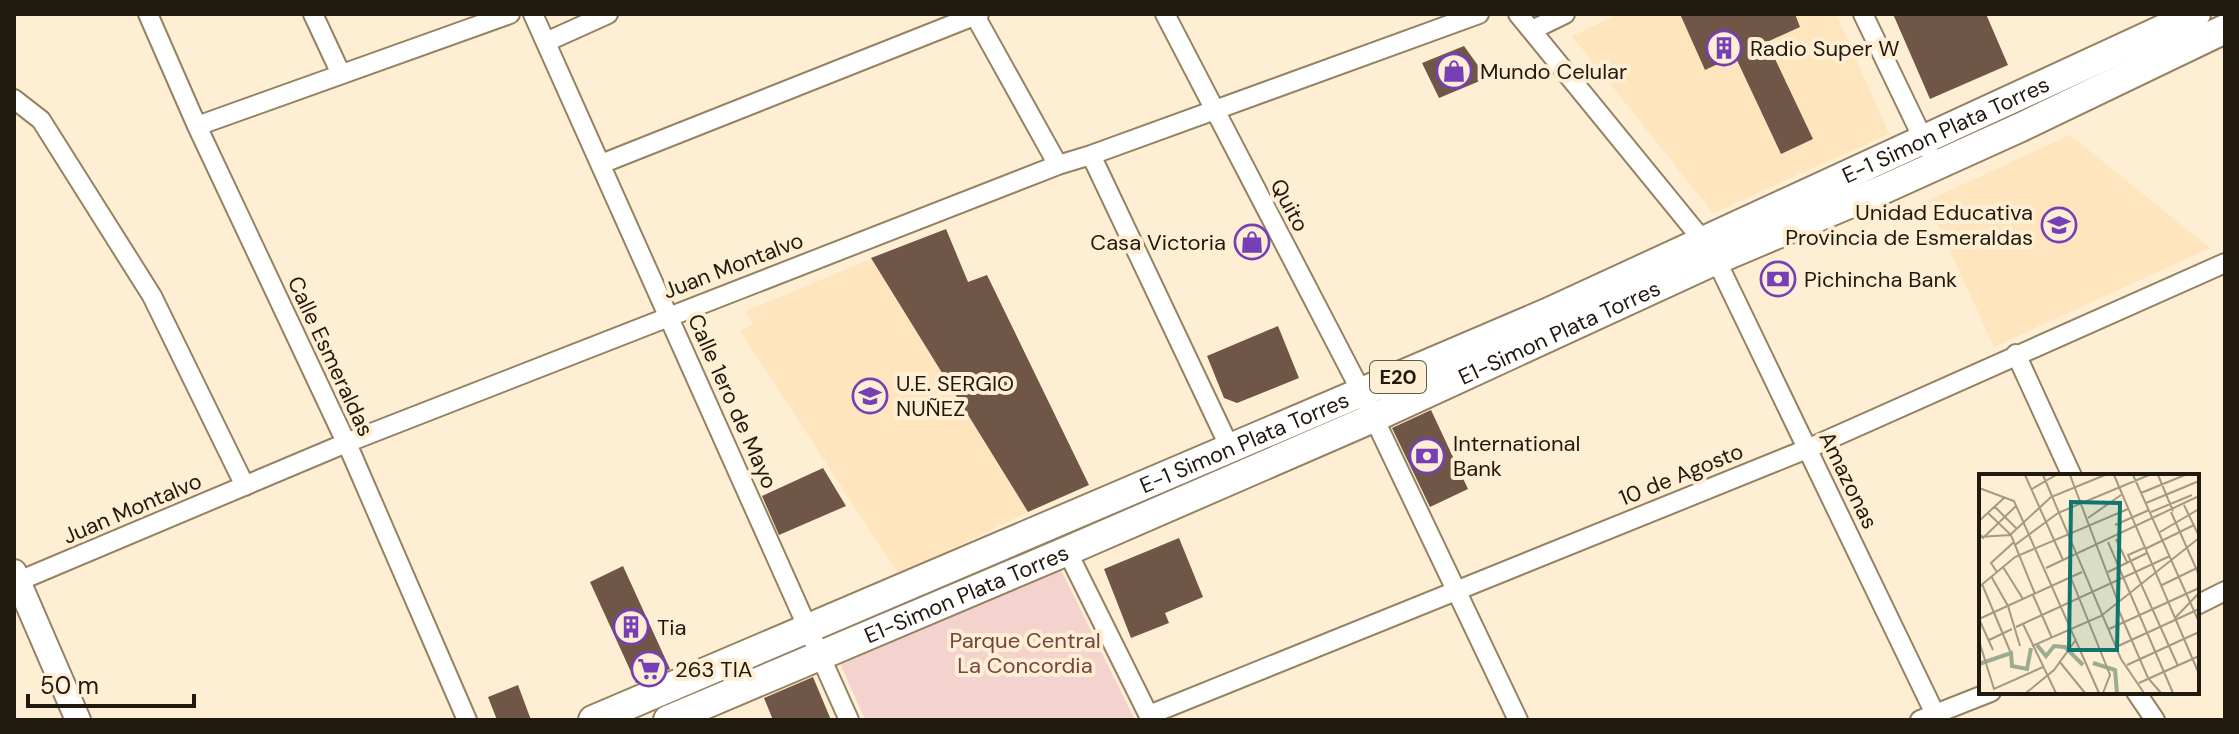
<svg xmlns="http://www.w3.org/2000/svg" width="2239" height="734" font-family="'DM Sans',sans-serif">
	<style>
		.built { fill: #fee5bd }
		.green { fill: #f4d3cf }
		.building { fill: #705647 }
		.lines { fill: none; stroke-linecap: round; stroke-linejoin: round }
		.minor-casing { stroke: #948263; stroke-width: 22 }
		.secondary-casing { stroke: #948263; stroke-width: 28 }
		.trunk-casing { stroke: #948263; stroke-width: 32 }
		.minor { stroke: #fff; stroke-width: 18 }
		.secondary { stroke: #fff; stroke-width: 24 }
		.trunk { stroke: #fff; stroke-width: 28 }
		.labels { text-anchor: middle; stroke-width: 8; stroke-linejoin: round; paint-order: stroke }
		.shield { fill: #feeed3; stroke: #635948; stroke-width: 2 }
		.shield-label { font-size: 20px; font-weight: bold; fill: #20190d }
		.poi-label { font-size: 22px; fill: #20190d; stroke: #feeed3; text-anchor: start }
		.street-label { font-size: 22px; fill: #20190d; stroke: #feeed3 }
		.park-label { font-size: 22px; fill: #76433f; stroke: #feeed3 }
		.inset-river { fill: none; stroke: #9aac92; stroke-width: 4 }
		.inset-road { fill: none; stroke: #a59984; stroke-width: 2 }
		.view { fill: #0f766e; fill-opacity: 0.15; stroke: #0f766e; stroke-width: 4 }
		.inset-edge { fill: none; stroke: #20190d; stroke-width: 4 }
	</style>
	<rect width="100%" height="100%" fill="#feeed3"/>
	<path class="built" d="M1619,14h61l25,56 95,-43 -5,-13h41l53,120 -176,79 -141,-177z
		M2070,135l140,113 -216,99 -67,-146z
		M871,259l157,253 -129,63 -159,-244 13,-7 -7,-13z"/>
	<path class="green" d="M1058,564l77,156h-270l-25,-57z"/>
	<path class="building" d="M1680,14h115l5,13 -33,15 46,97 -32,15 -46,-98 -30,14z
		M1893,14h93l22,51 -78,34z
		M1464,46l23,32 -48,20 -17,-35z
		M946,229l22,53 19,-7 102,210 -61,27 -157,-254z
		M1278,326l21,52 -62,25 -13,-5 -17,-42z
		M1431,410l37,79 -38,18 -38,-79z
		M823,468l23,38 -67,29 -17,-39z
		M1179,538l24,59 -38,16 4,10 -38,15 -27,-69z
		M623,566l47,103 -34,14 -46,-101z
		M813,677l18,43h-58l-9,-22z
		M518,685l13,35h-34l-9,-23z"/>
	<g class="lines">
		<g class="minor-casing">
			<path id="minor" d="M148,14l49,112 155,329 115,265
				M313,14l28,60
				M533,14l316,706
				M974,14l84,151
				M1165,14l197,379 156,327
				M1518,14l200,245 4,13 216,448
				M1863,14l65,135
				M1532,30l33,-16
				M546,42l62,-28
				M14,99l27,21 111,176 93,190
				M197,126l313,-112
				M1091,155l139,293
				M601,164l378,-150
				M2016,354l56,122
				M1067,551l84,169
				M14,583l332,-140 712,-278 33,-10 388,-141
				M2197,605l28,-14
				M2136,692l19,28
				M1149,715l658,-266 418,-186
				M1920,720l71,-28"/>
		</g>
		<g class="secondary-casing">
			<path id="secondary" d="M14,572l64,148"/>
		</g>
		<g class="trunk-casing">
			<g id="trunk">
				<path id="s1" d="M593,720l954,-407 649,-299"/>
				<path id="s2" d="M668,720l399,-169 306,-133 345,-159 164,-69 137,-62 206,-99"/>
			</g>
		</g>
		<use href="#minor" class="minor"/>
		<use href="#secondary" class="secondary"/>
		<use href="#trunk" class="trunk"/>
	</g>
	<defs>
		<g id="building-ring" transform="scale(1.8)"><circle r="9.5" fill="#feeed3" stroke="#773fb5" stroke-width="1.5"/><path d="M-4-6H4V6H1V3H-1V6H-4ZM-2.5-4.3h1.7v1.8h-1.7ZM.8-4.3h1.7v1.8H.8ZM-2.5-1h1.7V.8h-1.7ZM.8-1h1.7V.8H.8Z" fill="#773fb5"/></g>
		<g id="shop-ring" transform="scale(1.8)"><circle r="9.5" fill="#feeed3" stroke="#773fb5" stroke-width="1.5"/><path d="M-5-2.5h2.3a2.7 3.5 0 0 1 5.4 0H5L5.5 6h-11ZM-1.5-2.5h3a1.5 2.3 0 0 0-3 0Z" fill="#773fb5"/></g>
		<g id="school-ring" transform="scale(1.8)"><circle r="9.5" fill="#feeed3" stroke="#773fb5" stroke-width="1.5"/><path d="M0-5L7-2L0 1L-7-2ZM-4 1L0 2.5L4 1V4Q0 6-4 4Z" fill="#773fb5"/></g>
		<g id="bank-ring" transform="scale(1.8)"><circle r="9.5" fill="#feeed3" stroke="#773fb5" stroke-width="1.5"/><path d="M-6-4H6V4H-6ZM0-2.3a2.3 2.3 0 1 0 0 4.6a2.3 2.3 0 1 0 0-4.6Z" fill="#773fb5"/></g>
		<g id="supermarket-ring" transform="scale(1.8)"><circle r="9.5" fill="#feeed3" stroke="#773fb5" stroke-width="1.5"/><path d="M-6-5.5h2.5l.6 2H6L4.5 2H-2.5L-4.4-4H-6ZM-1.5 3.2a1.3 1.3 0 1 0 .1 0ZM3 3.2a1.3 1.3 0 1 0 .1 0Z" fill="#773fb5"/></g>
	</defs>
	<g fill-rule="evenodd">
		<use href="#building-ring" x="1724" y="48"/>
		<use href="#shop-ring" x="1454" y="71"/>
		<use href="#school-ring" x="2059" y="225"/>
		<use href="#shop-ring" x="1252" y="242"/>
		<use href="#bank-ring" x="1778" y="279"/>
		<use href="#school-ring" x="870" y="396"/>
		<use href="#bank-ring" x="1427" y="456"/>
		<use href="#building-ring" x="631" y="627"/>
		<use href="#supermarket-ring" x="649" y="669"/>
	</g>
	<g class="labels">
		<rect class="shield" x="1370" y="361" width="56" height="32" rx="6"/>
		<g class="shield-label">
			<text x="1398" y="384">E20</text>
		</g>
		<g class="poi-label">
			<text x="1750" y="56">Radio Super W</text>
			<text x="1480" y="79">Mundo Celular</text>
			<text x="2033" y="220" text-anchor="end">Unidad Educativa<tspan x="2033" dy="25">Provincia de Esmeraldas</tspan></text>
			<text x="1226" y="250" text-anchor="end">Casa Victoria</text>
			<text x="1804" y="287">Pichincha Bank</text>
			<text x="896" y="391">U.E. SERGIO<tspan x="896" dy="25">NUÑEZ</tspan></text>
			<text x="1453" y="451">International<tspan x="1453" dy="25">Bank</tspan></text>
			<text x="657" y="635">Tia</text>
			<text x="675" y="677">263 TIA</text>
		</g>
		<g class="street-label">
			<text dy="8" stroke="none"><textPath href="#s1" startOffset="1476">E-1 Simon Plata Torres</textPath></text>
			<text transform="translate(1290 205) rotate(62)" y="8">Quito</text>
			<text transform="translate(733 265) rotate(-21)" y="8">Juan Montalvo</text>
			<text dy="8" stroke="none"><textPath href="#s2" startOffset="972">E1-Simon Plata Torres</textPath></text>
			<text transform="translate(331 356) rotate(65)" y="8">Calle Esmeraldas</text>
			<text transform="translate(733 401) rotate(66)" y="8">Calle 1ero de Mayo</text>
			<text dy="8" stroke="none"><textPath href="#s1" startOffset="708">E-1 Simon Plata Torres</textPath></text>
			<text transform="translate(1681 474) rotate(-22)" y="8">10 de Agosto</text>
			<text transform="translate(1849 480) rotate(64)" y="8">Amazonas</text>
			<text transform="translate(132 508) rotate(-23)" y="8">Juan Montalvo</text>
			<text dy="8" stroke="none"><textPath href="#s2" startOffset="324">E1-Simon Plata Torres</textPath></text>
		</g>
		<g class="park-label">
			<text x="1025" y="648">Parque Central<tspan x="1025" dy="25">La Concordia</tspan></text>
		</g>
	</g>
	<g transform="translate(1979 474)">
		<rect width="220" height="220" fill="#feeed3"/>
		<path class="inset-river" d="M58,171l9,11 8,-10 11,1 18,18M114,189l22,7 2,23M0,190l32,-11 1,13 15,3 4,-21"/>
		<path class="inset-road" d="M46,1l38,85M64,1l78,184 23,34M91,1l48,127M135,1l85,199M154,1l66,147M179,1l15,36M0,14l35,13 85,192M53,15l24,-14M162,19l44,-18M167,29l53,-22M205,31l15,31M16,33l22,22M172,38l41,-17M192,38l28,63M9,39l23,22 24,59M79,39l91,-38M109,44l33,-23M0,47l26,-24M136,51l34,-15M181,58l39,-23M0,59l4,5 33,-32M0,63l31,-2 41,-38 54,-22M137,65l11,23M129,68l65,151M36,71l43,-32M165,74l-16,7 50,111M166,75l49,-24M24,93l20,32M67,94l153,-72M18,98l-6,-9 23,-21M129,98l39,-19M12,102l17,30 12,40M92,104l39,97 -7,18M3,110l28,67M183,111l37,-18M0,113l36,-30 113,-48M54,121l19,43M137,130l32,74 13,15M196,144l24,-25M0,145l103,-47M0,145l14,31M44,150l33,69M37,153l154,-71M130,155l90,-41M10,166l23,-11M1,170l14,45 49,-22M53,172l69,-30 98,-78M137,173l83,-38M80,187l26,32M148,191l72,-33M160,209l60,-27M47,219l28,-23 21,-29"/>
		<path class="view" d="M92,28l49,1 -3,147h-48z"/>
		<rect width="220" height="220" class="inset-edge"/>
	</g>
	<rect width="2239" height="734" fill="none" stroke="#20190d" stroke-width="32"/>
	<path d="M28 694v12h166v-12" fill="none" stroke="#20190d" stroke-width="4"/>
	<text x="40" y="694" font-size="24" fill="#20190d" stroke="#feeed3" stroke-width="6" paint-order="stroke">50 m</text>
</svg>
